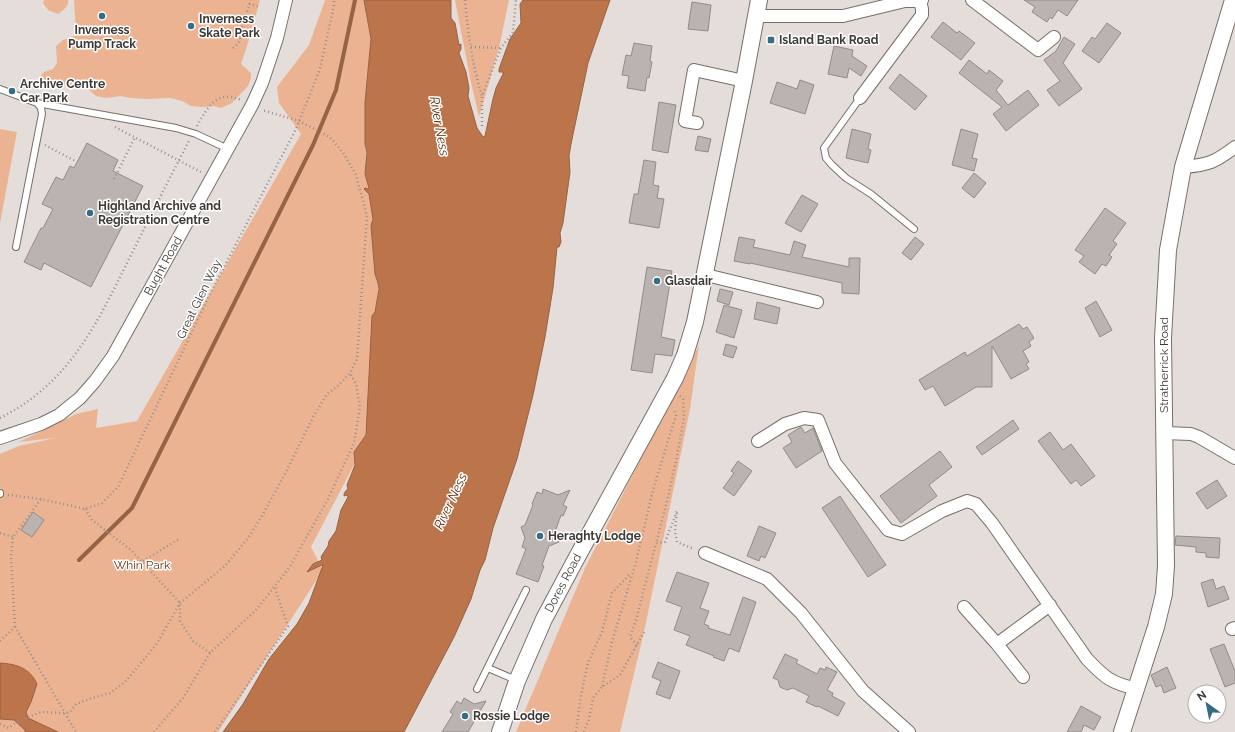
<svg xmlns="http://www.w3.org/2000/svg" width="1235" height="732" font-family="Raleway,sans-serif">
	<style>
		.green { fill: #ecb393 }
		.water { fill: #bc754b; stroke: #966345 }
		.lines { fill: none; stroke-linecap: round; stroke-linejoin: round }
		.stream { stroke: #966345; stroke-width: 4 }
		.building { fill: #bbb3af; stroke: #928b87 }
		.lane-casing { stroke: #76706c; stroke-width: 8 }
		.street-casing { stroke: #76706c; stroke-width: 14 }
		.secondary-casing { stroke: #76706c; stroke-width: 18 }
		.path { stroke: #96918e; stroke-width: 2.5; stroke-dasharray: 1 3; stroke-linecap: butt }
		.lane { stroke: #fff; stroke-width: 6 }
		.street { stroke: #fff; stroke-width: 12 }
		.secondary { stroke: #fff; stroke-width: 16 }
		.poi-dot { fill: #356d87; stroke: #fff; stroke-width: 1.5 }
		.labels { text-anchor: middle; stroke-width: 3; stroke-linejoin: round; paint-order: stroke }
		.poi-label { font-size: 12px; font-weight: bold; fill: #3c3937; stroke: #fff; text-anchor: start }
		.street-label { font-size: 12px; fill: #3c3937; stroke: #fff }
		.park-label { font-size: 12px; fill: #653415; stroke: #fff }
		.water-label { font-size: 13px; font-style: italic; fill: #5b2c0b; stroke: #fff }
	</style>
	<rect width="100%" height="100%" fill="#e5ddd9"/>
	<path class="green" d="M44,0h24c1,7 -5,10 -10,14l-10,-4 -5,-7z
		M74,0h186l-12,43 -7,21 10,9v5l-3,8 -16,17 -11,5 -7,-2 -12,1 -11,-1 -9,-5 -12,-3 -23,1 -16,-1 -10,-2 -15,2 -10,-2 -8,-7 -14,-3h-17l-10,-2 -7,-7 4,-5 9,-3 4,-6 -1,-17 7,-6 17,-6 -4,-2z
		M325,0h39l7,39 -6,63v42l9,65 4,74v103l-12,56 -55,105 12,23 -105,162h-218v-278l19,-8 36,-8 -36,4 57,-28 22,-5 -2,19 41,-7 164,-287 -22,-31 -2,-16 32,-42z
		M455,0h54l-10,48 -20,69 -9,-39z
		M0,129l17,3 -17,91z
		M699,345l-9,64 -46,223 -24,100h-104l69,-164z"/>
	<path class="water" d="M364,0h87v18l4,5 4,22 2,-1v5l-2,4 7,19 3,16 -1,8 9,32 6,9 2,-1 8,-37 3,-11 7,-14v-2h-4v-3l11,-30 11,-16 -1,-19 3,-4h87l-22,63 -17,81 -2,12 1,16 -7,51 -3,10 1,9 -2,5h-2l-4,41 -8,49 -12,58 -16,64 -24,69 -8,32 -5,10 -9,29 -17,38 -50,95h-181l20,-28 26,-45 28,-35 12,-21 14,-38h-1l-15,7 6,-8 9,-4 -1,-3 7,-11 1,-5 7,-10 5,-21 7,-13 -1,-2 -3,1c0,-3 1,-5 4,-7l-1,-4 8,-20 -1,-13 12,-17 6,-119 3,-4 4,-23 -1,-6 -3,-9 -4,-48 2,-7 -4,-25 -5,-5 1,-1 3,1 1,-1 -4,-14 2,-21 -2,-9v-42l6,-63z
		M0,663c16,1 30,5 37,21l-6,18 -5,10 2,6 30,14h-33v-2l-11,-10 -14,-1z"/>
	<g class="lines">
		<path class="stream" d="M79,560l53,-52 181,-363 23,-55 19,-90"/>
	</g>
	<path class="building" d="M1024,0h54l-11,16 -9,-6 -6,9 -2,-2 -3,5 -15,-10 3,-5z
		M692,2l19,3 -3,26 -20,-2z
		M943,22l14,11 2,-2 16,12 -14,17 -30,-23z
		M1107,23l14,10 -22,30 -17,-12 10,-14 3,2z
		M1064,37l11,7 -12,19 19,26 -23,17 -12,-16 13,-9 -16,-21 12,-9z
		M634,43l18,3 -2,15 2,1 -3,16 -2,-1 -2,14 -18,-3 2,-12 -7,-1 4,-20 5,1z
		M834,46l19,4 -1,6 15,10 -6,10 -12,-8 -2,10 -19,-4z
		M969,60l18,14 2,-4 14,11 -7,9 12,15 20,-15 11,15 -33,26 -13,-17 9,-7 -43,-34z
		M900,74l27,22 -12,14 -26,-22z
		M800,80l14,5 -9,29 -35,-11 7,-21 20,7z
		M659,102l17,3 -8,48 -16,-3z
		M852,129l19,5 -3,15 3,1 -3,13 -22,-5z
		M961,129l17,5 -6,24 5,1 -3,12 -22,-6z
		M698,136l13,3 -3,13 -13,-2z
		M87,143l31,17 -5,11 30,15 -52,101 -47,-24 -3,7 -17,-8 17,-34h2l10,-19 -11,-5 14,-27 7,3 7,-14 4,2z
		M644,160l12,2 -3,23 6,1 -2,12 7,1 -5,29 -30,-5 5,-29h4z
		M974,173l12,10 -12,15 -12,-10z
		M802,195l16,9 -17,28 -16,-9z
		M1105,208l21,15 -13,18 4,3 -8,11 3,2 -6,9 -4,-2 -7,10 -16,-12 5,-6 -9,-6z
		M739,237l16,3 -2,7 37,8 4,-14 12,4 -4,12 47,10v-9h11l-1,36 -17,-1v-10l-92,-20v1l-16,-3z
		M915,237l9,7 -13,16 -9,-7z
		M647,267l25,4 -11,66 14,3 -3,16 -17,-2 -3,19 -21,-3z
		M720,289l13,3 -4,13 -12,-4z
		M1096,301l16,29 -12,7 -15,-29z
		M757,302l23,6 -3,16 -23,-5z
		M724,305l18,5 -8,28 -18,-6z
		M1019,324l4,5 4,-2 7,11 -5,4 2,4 -8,5 6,11 -3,2 3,5 -18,10 -19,-33v41h-16l-31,19 -12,-20 -8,4 -6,-10 46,-28 2,4z
		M726,344l11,3 -4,11 -10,-3z
		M1013,420l6,9 -37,26 -6,-8z
		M801,427l4,6 8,-5 9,23 -26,17 -13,-20 9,-6 -4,-7z
		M1050,432l13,18 8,-6 24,32 -14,10 -5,-6 -5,4 -33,-43z
		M940,451l12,16 -23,18 8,11 -36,27 -21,-27z
		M738,461l14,10 -18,25 -11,-8 11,-15 -3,-2z
		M1217,480l10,16 -20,13 -11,-16z
		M543,489l15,6 12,-5 -7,15 4,2 -4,9 -2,-1 -6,17 4,10 -10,4 -7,19 2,1 -6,16 -22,-8 10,-25 -4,-2 3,-9 -4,-11 4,-2 8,-20 -1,-1 5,-12 5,2z
		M840,496l46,69 -18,12 -46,-69z
		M33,512l11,8 -12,17 -11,-7z
		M759,526l17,7 -11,25 -4,-2 -2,5 -12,-5z
		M1176,536l44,2 -1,20 -13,-1v-4l-10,-1v-5l-21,-2z
		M677,572l32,11 -9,25 9,3 -5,13 5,2 -1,2 22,7 13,-38 13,5 -17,50 -10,-4 -5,13 -11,-4 1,-1 -28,-11 4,-9 -16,-6 8,-23 -16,-6z
		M1213,579l3,10 8,-3 5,13 -21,8 -7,-24z
		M1224,644l11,27v12l-10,4 -15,-38z
		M785,654l13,6 -2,3 21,11 3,-6 5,2 1,-3 11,5 -10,18 6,3 -1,3 13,7 -7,13 -20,-10 -1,1 -11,-5 3,-6 -16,-8 -6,2 -7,-3 -2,-7 -5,-2z
		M658,662l22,9 -10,28 -14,-5 5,-13 -9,-4z
		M1167,667l9,21 -12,5 -3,-8 -5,2 -5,-12z
		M464,698l10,6 12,-3 -18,31h-26l11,-18 -3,-2 7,-11 4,3z
		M1081,706l20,11 -7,13 -10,-5 -3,7h-14z"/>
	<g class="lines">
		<g class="lane-casing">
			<path id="lane" d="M0,89l37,14 4,5 1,6 -26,133
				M860,98l-36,50 2,10 6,7 14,13 25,16 43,35
				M37,103l139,25 20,6 32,15
				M0,494v-1
				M488,668l28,12
				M477,689l49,-99"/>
		</g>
		<g class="street-casing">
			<path id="street" d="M972,0l66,50 16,-13
				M757,16h86l62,-15h15l2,-1
				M860,98l62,-83v-6l-2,-8
				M697,123l-12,-2 9,-51 50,11
				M1183,167c26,-2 32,-5 52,-20
				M706,275l111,27
				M1164,433l27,1 8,3 36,21
				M0,438l41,-14 18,-9 21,-17 15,-17 18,-25 139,-251 10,-22 15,-45 9,-38
				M758,441l27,-17 19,-6 14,2 17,43 53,67 14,4 40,-23 25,-10 9,3 16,19 95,136c18,19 24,24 50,30
				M705,553l62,26 34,34 62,78 46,41
				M964,607l33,37 26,33
				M1232,629l3,-1
				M997,644l53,-39"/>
		</g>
		<g class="secondary-casing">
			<path id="secondary" d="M500,732l17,-51 27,-62 32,-60 99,-181 10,-23 10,-33 49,-241 15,-81
				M1122,732l34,-105 8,-33 2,-28 -3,-228 5,-88 15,-83 50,-167"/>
		</g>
		<path class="path" d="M465,0c3,32 7,65 17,96l19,-48 12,-16 3,-32
			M249,4l11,3
			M471,47l30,1
			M233,48l5,-4 2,-5 3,-16 8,-23
			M197,126c10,-18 20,-37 44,-26
			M482,126v-30
			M115,127l86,45
			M45,145l32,17
			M114,179l21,-42
			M680,396l3,3 1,19 -7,38 -9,41 -12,46 9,-1 12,-31 -2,20 2,11 17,7
			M0,418c71,-36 97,-95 131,-163 19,-38 38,-76 58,-114
			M8,495l33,4 44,10 17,-6 16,-16 91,-191 87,-167 24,-60 14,-64v-5
			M85,509l7,11 39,30 49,53v18l13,20 17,12
			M0,533l13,4
			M143,561l36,-22
			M15,627l-4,-70 2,-20 28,-38
			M644,632l-24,43 -18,12 10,-45 24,-80 17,-72 23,-75 -2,-5
			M0,641l15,-14 61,105
			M637,645l-7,-8 6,-17 20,-77
			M0,724l9,4 6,-5 26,-11 25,1 4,-1 6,-8 16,-6 18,-5 15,-11 31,-37 24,-42 45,-37 23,-28 14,-22 24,-44 27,-55 14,-23 12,-9 11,-12 7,-14 10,-143 -11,-41 -12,-21 -14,-17 -31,-16 -37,-11
			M154,732l29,-34 27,-45 46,-43 33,-42 39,-69 26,-56 6,-36 -4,-23 -6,-11
			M215,732l73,-106 -11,-31 -2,-9
			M576,732l5,-37 7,-32 14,-31 10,-39 19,-20
			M584,732l5,-13 4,-21 9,-11"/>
		<use href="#lane" class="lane"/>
		<use href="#street" class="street"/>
		<use href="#secondary" class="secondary"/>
	</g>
	<g class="poi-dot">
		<circle cx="102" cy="16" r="4"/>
		<circle cx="191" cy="26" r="4"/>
		<rect x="767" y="36" width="8" height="8" rx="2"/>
		<circle cx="12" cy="91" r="4"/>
		<circle cx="90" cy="213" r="4"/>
		<circle cx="657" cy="281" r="4"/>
		<circle cx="540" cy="536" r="4"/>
		<circle cx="465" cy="716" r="4"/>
	</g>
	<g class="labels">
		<g class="poi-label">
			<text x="199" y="23">Inverness<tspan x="199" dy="14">Skate Park</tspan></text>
			<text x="102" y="34" text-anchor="middle">Inverness<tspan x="102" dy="14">Pump Track</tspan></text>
			<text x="779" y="44">Island Bank Road</text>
			<text x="20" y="88">Archive Centre<tspan x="20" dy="14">Car Park</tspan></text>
			<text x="98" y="210">Highland Archive and<tspan x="98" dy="14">Registration Centre</tspan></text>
			<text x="665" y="285">Glasdair</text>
			<text x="548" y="540">Heraghty Lodge</text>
			<text x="473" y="720">Rossie Lodge</text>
		</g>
		<g class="street-label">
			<text transform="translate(163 266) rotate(-61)" y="4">Bught Road</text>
			<text transform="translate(199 299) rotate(-64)" y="4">Great Glen Way</text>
			<text transform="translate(1164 365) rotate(-90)" y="4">Stratherrick Road</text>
			<text transform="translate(563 583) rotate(-62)" y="4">Dores Road</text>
		</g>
		<g class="park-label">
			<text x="142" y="569">Whin Park</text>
		</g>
		<g class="water-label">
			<text transform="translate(440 126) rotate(80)" y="5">River Ness</text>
			<text transform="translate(450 501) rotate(-65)" y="5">River Ness</text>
		</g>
	</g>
	<g transform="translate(1207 704) rotate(327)"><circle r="19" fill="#ffffff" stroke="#b1b0af"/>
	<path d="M0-3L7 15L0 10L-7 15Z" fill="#356d87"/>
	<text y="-6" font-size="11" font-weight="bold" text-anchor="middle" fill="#3c3937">N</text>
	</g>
</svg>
